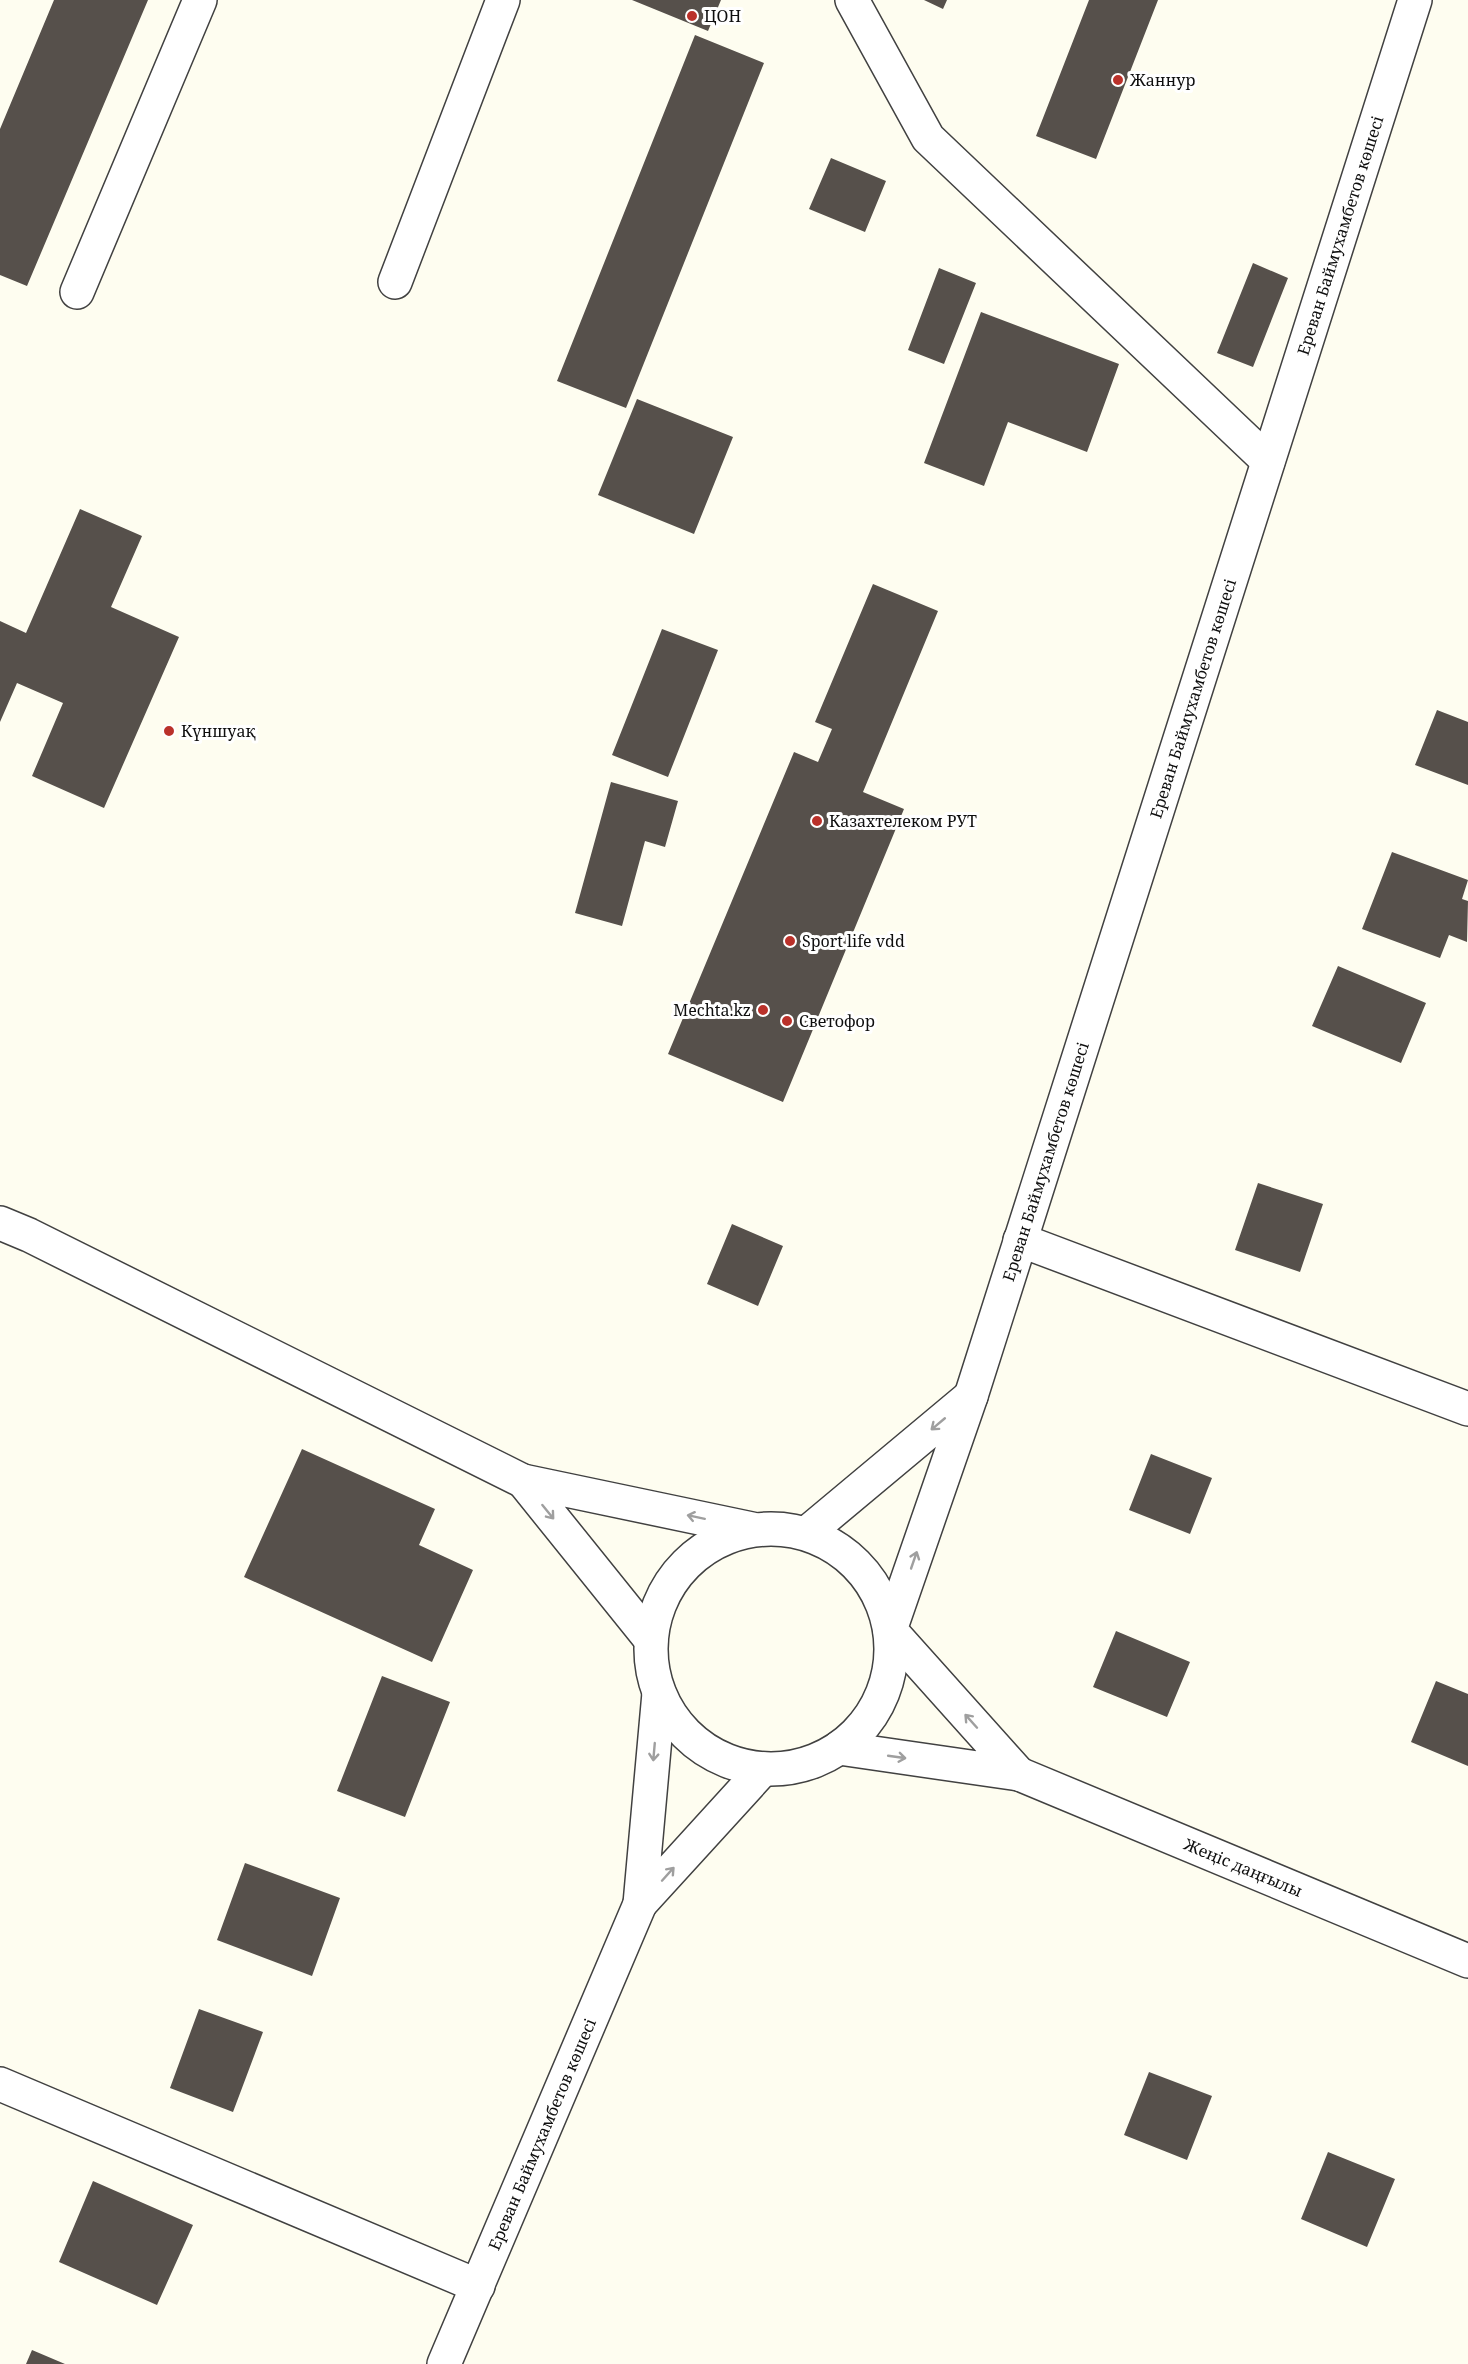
<svg xmlns="http://www.w3.org/2000/svg" width="1468" height="2364" font-family="'Noto Serif',serif">
	<style>
		.building { fill: #56504b }
		.lines { fill: none; stroke-linecap: round; stroke-linejoin: round }
		.minor-casing { stroke: #414141; stroke-width: 36 }
		.minor { stroke: #fff; stroke-width: 33 }
		.oneway { stroke: #9f9f9f }
		.poi-dot { fill: #ba312a; stroke: #fff; stroke-width: 2 }
		.labels { text-anchor: middle; stroke-width: 6; stroke-linejoin: round; paint-order: stroke }
		.poi-label { font-size: 16px; fill: #0e0e0e; stroke: #fff; text-anchor: start }
		.street-label { font-size: 16px; fill: #0e0e0e; stroke: #fff }
	</style>
	<rect width="100%" height="100%" fill="#fefdf0"/>
	<path class="building" d="M54,0h94l-121,286 -27,-11v-146z
		M632,0h89l-13,31z
		M924,0h23l-4,9z
		M1089,0h69l-62,159 -60,-23z
		M695,35l69,28 -138,345 -69,-27z
		M831,158l55,23 -21,51 -56,-23z
		M1253,263l35,15 -35,89 -36,-14z
		M939,268l37,15 -32,81 -36,-14z
		M981,312l138,52 -32,88 -79,-30 -24,64 -60,-23z
		M637,399l96,38 -39,97 -96,-39z
		M80,509l62,27 -31,71 68,30 -75,171 -72,-32 31,-73 -46,-20 -17,39v-101l26,12z
		M873,584l65,27 -75,181 41,17 -121,293 -115,-48 126,-302 24,10 14,-33 -17,-7z
		M662,629l56,21 -50,127 -56,-22z
		M1437,710l31,12v63l-53,-20z
		M611,782l67,19 -13,46 -20,-6 -23,85 -47,-13z
		M1392,852l76,28 -6,19 6,2 -1,41 -18,-7 -9,23 -78,-29z
		M1338,966l88,37 -25,60 -89,-37z
		M1258,1183l65,21 -23,68 -65,-22z
		M732,1224l51,22 -25,60 -51,-22z
		M302,1449l133,60 -16,36 54,25 -41,92 -188,-85z
		M1151,1454l61,24 -22,56 -61,-24z
		M1116,1631l74,31 -23,55 -74,-30z
		M382,1676l68,26 -45,115 -68,-26z
		M1436,1681l32,13v72l-57,-24z
		M245,1863l95,35 -28,78 -95,-36z
		M199,2009l64,23 -30,80 -63,-24z
		M1149,2072l63,24 -25,64 -63,-25z
		M1328,2152l67,27 -28,68 -66,-28z
		M93,2181l100,44 -36,80 -98,-43z
		M32,2350l33,14h-39z"/>
	<g class="lines">
		<g class="minor-casing">
			<g id="minor">
				<path d="M852,0l76,138 340,323"/>
				<path d="M395,282l108,-282"/>
				<path d="M77,292l123,-292"/>
				<path d="M0,1223l29,12 494,246"/>
				<path d="M1020,1240l448,169"/>
				<path id="s1" d="M971,1396l444,-1396"/>
				<circle cx="771" cy="1649" r="120"/>
				<path d="M807,1533l164,-137 -81,234 129,144 -180,-26"/>
				<path d="M651,1640l-128,-159 229,48"/>
				<path d="M659,1693l-19,211 123,-135"/>
				<path id="s2" d="M1019,1774l449,187"/>
				<path d="M0,2084l478,202"/>
				<path id="s3" d="M444,2364l196,-460"/>
			</g>
		</g>
		<use href="#minor" class="minor"/>
	</g>
	<defs><path id="oneway-shaft" d="M-6 0H5M1.5-3L5.5 0L1.5 3" fill="none" stroke-width="1.6" stroke-linecap="round" stroke-linejoin="round" transform="scale(1.5)"/></defs>
	<g class="oneway">
		<use href="#oneway-shaft" transform="translate(938 1424) rotate(140)"/>
		<use href="#oneway-shaft" transform="translate(548 1512) rotate(51)"/>
		<use href="#oneway-shaft" transform="translate(696 1517) rotate(-168)"/>
		<use href="#oneway-shaft" transform="translate(914 1560) rotate(-71)"/>
		<use href="#oneway-shaft" transform="translate(971 1721) rotate(-132)"/>
		<use href="#oneway-shaft" transform="translate(654 1752) rotate(95)"/>
		<use href="#oneway-shaft" transform="translate(897 1757) rotate(8)"/>
		<use href="#oneway-shaft" transform="translate(668 1874) rotate(-48)"/>
	</g>
	<g class="poi-dot">
		<circle cx="692" cy="16" r="6"/>
		<circle cx="1118" cy="80" r="6"/>
		<circle cx="169" cy="731" r="6"/>
		<circle cx="817" cy="821" r="6"/>
		<circle cx="790" cy="941" r="6"/>
		<circle cx="763" cy="1010" r="6"/>
		<circle cx="787" cy="1021" r="6"/>
	</g>
	<g class="labels">
		<g class="poi-label">
			<text x="704" y="22">ЦОН</text>
			<text x="1130" y="86">Жаннур</text>
			<text x="181" y="737">Күншуақ</text>
			<text x="829" y="827">Казахтелеком РУТ</text>
			<text x="802" y="947">Sport life vdd</text>
			<text x="751" y="1016" text-anchor="end">Mechta.kz</text>
			<text x="799" y="1027">Светофор</text>
		</g>
		<g class="street-label">
			<text dy="6" stroke="none"><textPath href="#s1" startOffset="1218">Ереван Баймухамбетов көшесі</textPath></text>
			<text dy="6" stroke="none"><textPath href="#s1" startOffset="732">Ереван Баймухамбетов көшесі</textPath></text>
			<text dy="6" stroke="none"><textPath href="#s1" startOffset="246">Ереван Баймухамбетов көшесі</textPath></text>
			<text dy="6" stroke="none"><textPath href="#s2" startOffset="243">Жеңіс даңғылы</textPath></text>
			<text dy="6" stroke="none"><textPath href="#s3" startOffset="250">Ереван Баймухамбетов көшесі</textPath></text>
		</g>
	</g>
</svg>
